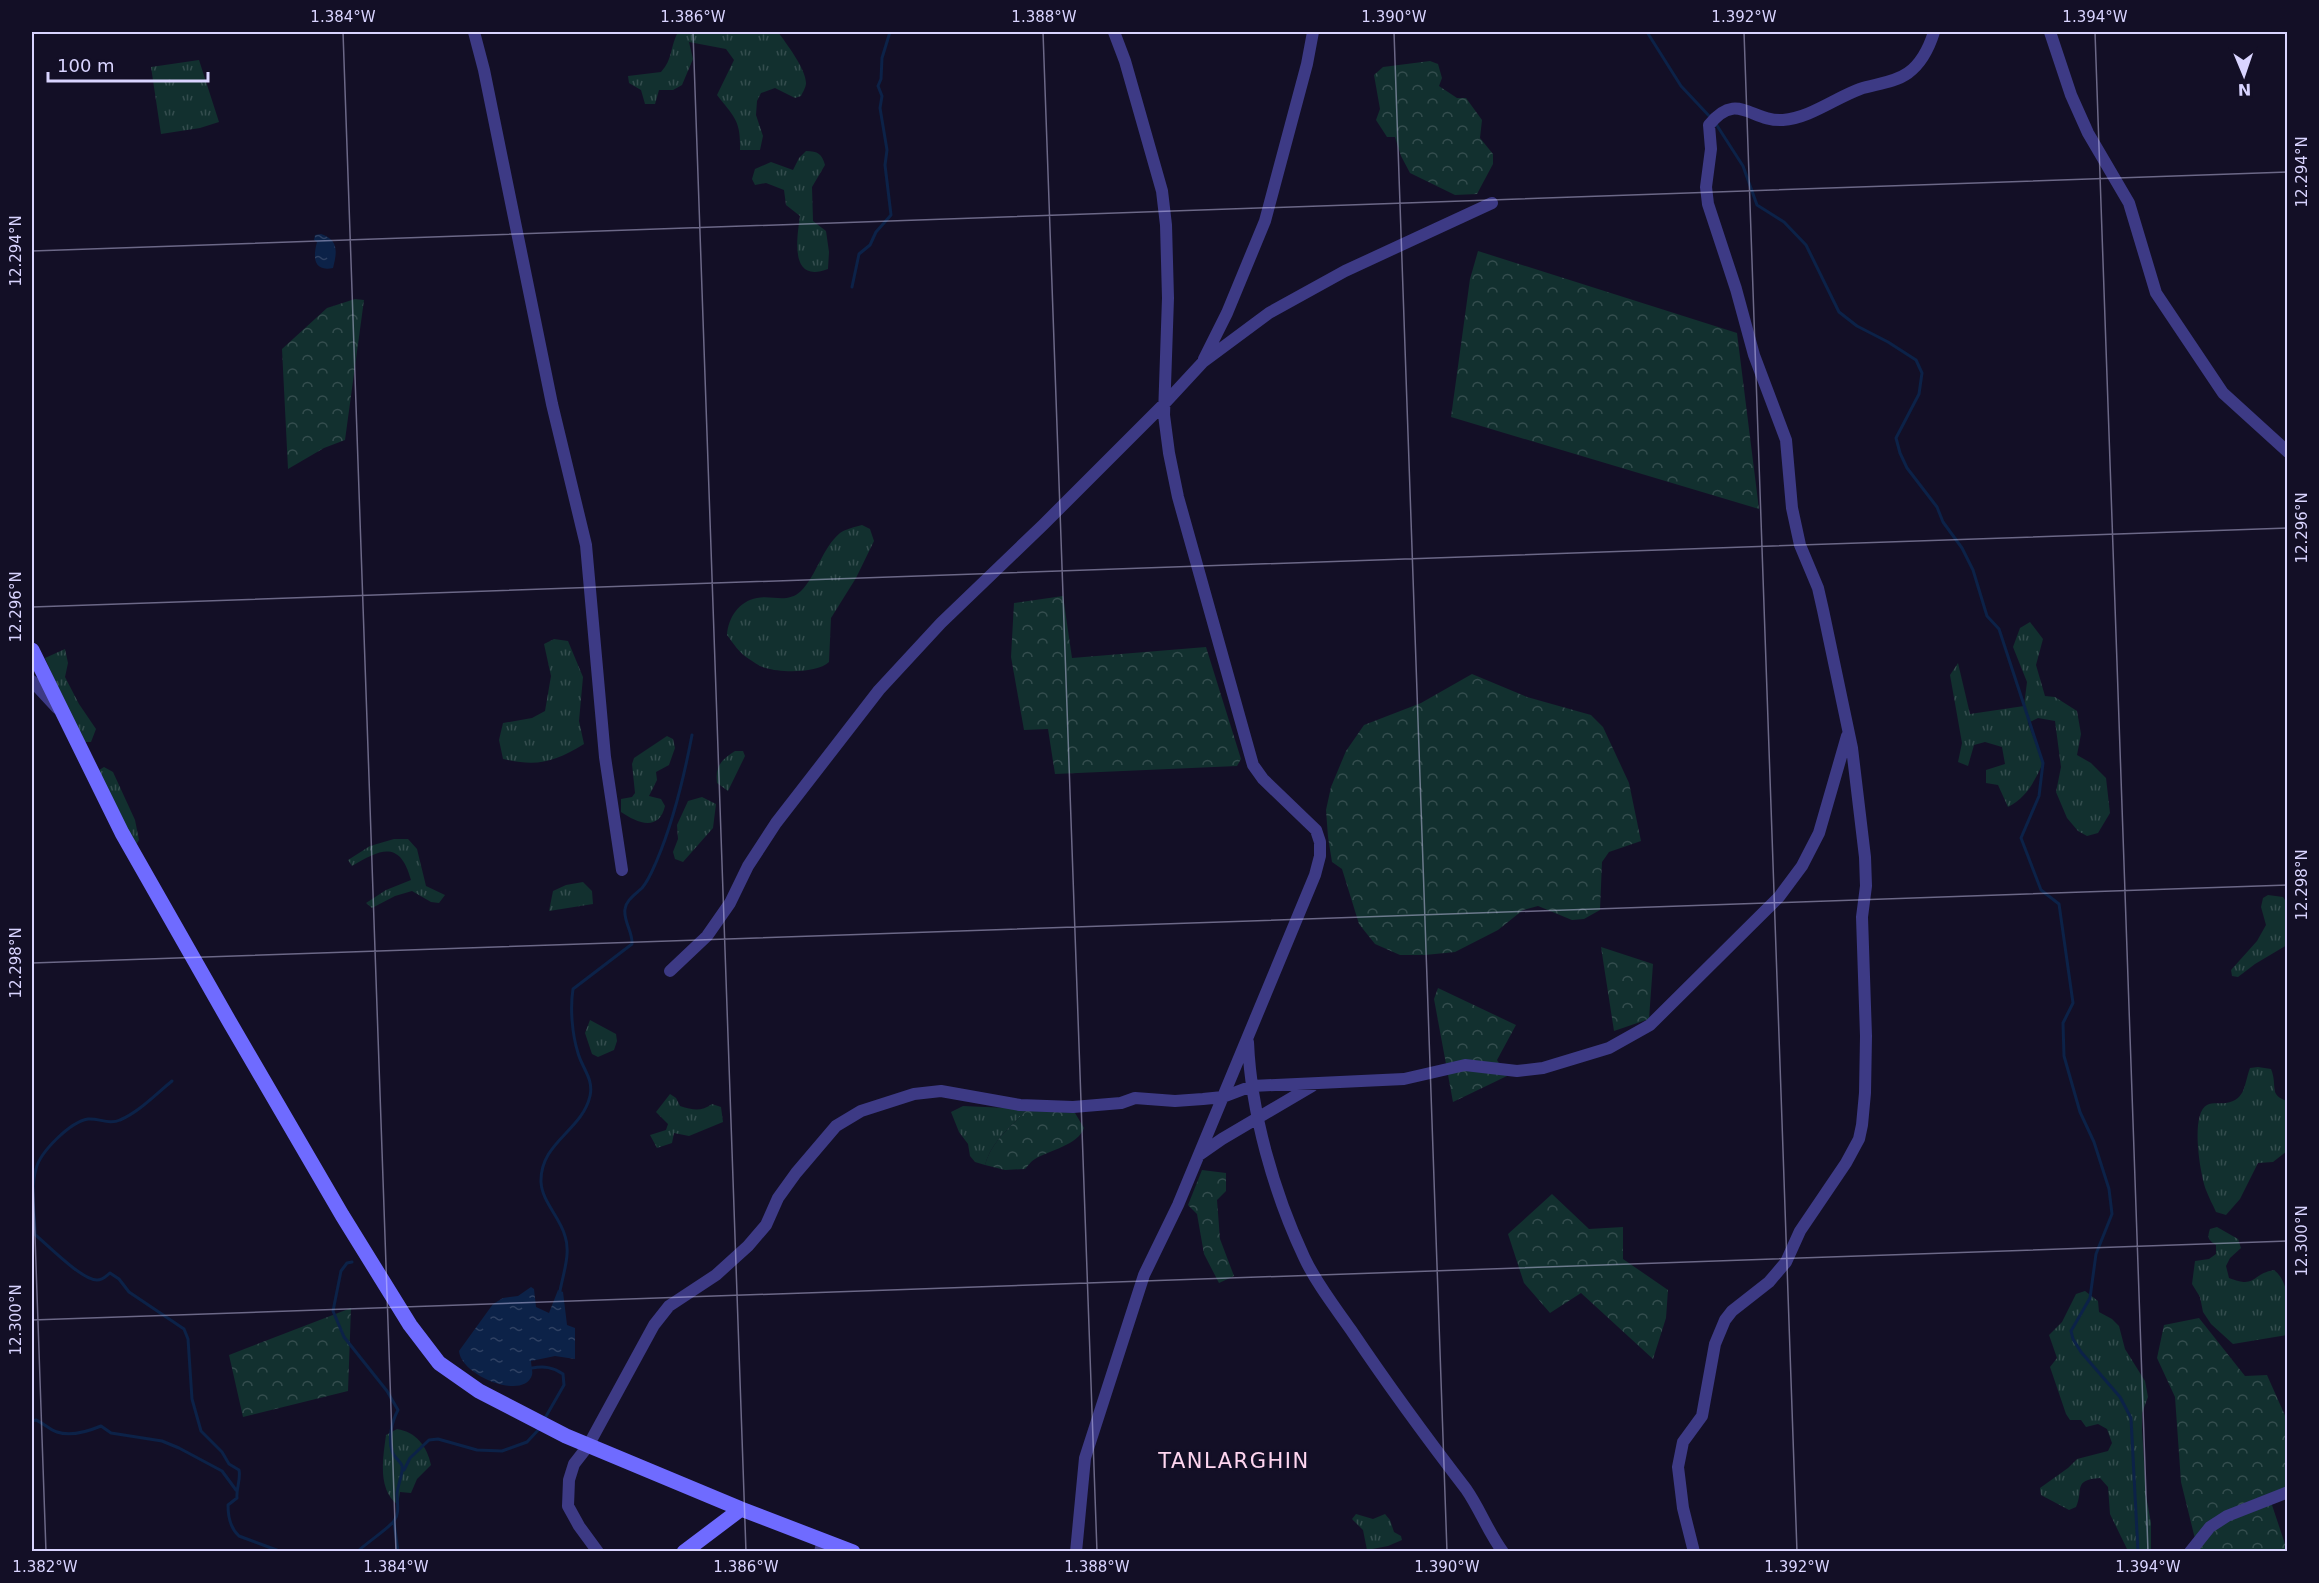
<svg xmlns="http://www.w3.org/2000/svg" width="2319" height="1583" font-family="'DejaVu Sans',sans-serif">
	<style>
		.grass { fill: url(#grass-tufts) }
		.forest { fill: url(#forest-crowns) }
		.water { fill: url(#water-ripples) }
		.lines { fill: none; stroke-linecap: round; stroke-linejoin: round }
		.stream { stroke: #0c2248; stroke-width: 3 }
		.street { stroke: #3d3a85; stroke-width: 12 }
		.secondary { stroke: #6f6bff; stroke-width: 15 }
		.ticks { fill: none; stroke: #d9d4ff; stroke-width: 1.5; stroke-opacity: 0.45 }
		.labels { text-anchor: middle; stroke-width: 6; stroke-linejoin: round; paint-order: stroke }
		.quarter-label { font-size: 21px; letter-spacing: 1.5px; fill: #ffd6f0; stroke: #130f26 }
		.neatline { fill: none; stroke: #d9d4ff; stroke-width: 2 }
		.ticks-label { font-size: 15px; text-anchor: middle; fill: #d9d4ff }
	</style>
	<defs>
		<pattern id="grass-tufts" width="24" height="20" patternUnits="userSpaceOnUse" patternTransform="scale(1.5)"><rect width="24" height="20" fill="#12302f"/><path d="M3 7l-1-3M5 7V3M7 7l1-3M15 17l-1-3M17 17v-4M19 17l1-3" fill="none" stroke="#344d4e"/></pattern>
		<pattern id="forest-crowns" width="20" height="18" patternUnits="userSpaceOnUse" patternTransform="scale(1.5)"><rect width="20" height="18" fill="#12302f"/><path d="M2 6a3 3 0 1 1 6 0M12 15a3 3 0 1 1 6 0" fill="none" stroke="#344d4e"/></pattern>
		<pattern id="water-ripples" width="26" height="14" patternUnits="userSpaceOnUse" patternTransform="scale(1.5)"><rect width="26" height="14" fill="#0c2248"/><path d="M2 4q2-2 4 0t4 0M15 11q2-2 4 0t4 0" fill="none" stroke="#2f4163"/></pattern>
	</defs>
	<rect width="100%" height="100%" fill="#130f26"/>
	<path class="grass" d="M678,32h100c8,11 28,37 28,51 0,4 -3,9 -5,13l-6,2 -20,-10 -14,5 -4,8 -1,14 7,21 -3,14h-20c1,-30 -6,-33 -23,-55l17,-35 -8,-11 -37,-7 4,17 -11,26 -9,5h-14l-4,14h-10l-4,-14 -12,-7 -1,-7 33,-4c12,-13 9,-25 17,-40z
		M199,60l20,62 -19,6 -39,6 -10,-67z
		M806,151c12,0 16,3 19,14l-13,22 1,34 13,10 3,21 -1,17c-39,15 -31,-31 -28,-53l-14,-11 -2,-15 -18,-7 -11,2 -3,-6 3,-10 16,-7 22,8 6,-12z
		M862,525l8,4 4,12 -18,37 -25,40 -2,44c-11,11 -48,11 -63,6 -6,-1 -12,-6 -17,-9 -9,-5 -16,-16 -22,-24 1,-17 12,-34 30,-37 16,-3 30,6 44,-7 16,-16 21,-43 39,-58 6,-4 15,-6 22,-8z
		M2030,622l13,17 -7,26 9,31 10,1 22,14 4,23 -4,21 14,8 15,15 4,35 -12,20 -11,3 -9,-5 -11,-13 -11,-26 5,-25 -6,-46 -17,-3 -10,5 15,40c-9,19 -16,34 -35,44l-10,-22 -12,-2v-13l19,-6 -3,-17 -17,-5 -11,3 -6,21 -10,-4 4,-19 -12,-68 8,-12 12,51 54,-8 3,-24 -14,-35 7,-19z
		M554,639l14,2 15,36 -4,44 5,23c-30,18 -46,23 -81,15l-4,-19 4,-17 29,-5 13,-7 6,-35 -7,-32z
		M65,649l3,14 -3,14 14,27 17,25 -5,13h-10l-36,-84z
		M667,736l6,3 2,9 -6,17 -13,7 1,8 -8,16 12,3 4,7c-6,26 -28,17 -44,6v-13l11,-2 3,-4 -3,-29 2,-6z
		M735,751h8l2,5 -17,35 -11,-8c-2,-17 4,-23 18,-32z
		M104,767l9,5 22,48 4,20 -3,5 -40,-73z
		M702,797l14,7 -3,24 -30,34 -8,-3 -2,-7 5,-13 -1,-14 11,-24z
		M394,839h14l9,10 9,37 19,9 -6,8 -8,-1 -19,-11 -17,5 -23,12 -6,-5 20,-13 25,-10c-11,-40 -30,-31 -59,-14l-4,-6 22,-14z
		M583,882l9,9 1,13 -44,7 4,-20 13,-6z
		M2268,895l15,2 4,6v42l-32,19 -17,13 -6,-1 -1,-6 26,-29 9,-16 -5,-18 2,-9z
		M590,1020l26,14 1,7 -3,9 -16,7 -6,-3 -7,-21z
		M2258,1067l13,2c7,17 -3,26 16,32v50l-14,11 -15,1 -18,36 -14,16 -10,-3c-3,-7 -7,-14 -10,-22 -6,-16 -16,-76 1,-85 6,-3 13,-1 19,-2 20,-3 18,-19 24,-35z
		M670,1094l6,4 4,8c13,4 21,6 32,-2l9,3 2,15 -34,14 -15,-3 -2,10 -15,5 -7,-13 16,-5 2,-6 -12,-12z
		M963,1106l65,3c-17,17 -37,33 -43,56l-10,-3 -5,-6 -2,-12 -9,-12 -8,-20z
		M2217,1227l21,12 3,9 -11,10 -4,8 3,12c28,11 22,-4 45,-8 18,14 14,44 13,65l-54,9 -22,-20 -8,-12 -3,-15 -8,-13 3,-23 14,-2 7,-5v-9c-8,-5 -9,-7 -6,-16z
		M2085,1291l13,10 1,11 13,7 7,7 6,23 20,32 3,16 -6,16v16l4,66 5,28v28h-23l-18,-37 -2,-27 -8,-9c-28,2 -16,12 -24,29l-7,3 -28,-15 -1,-7 28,-20 9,-9 31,-8 4,-8 -5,-14 -9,-5 -12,3 -5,-7h-11l-4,-6 -16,-47 7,-9 -8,-23 13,-13 14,-28z
		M397,1429c19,3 30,17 34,36l-14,14 -6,14 -11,-1 -2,13c-21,-16 -15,-47 -12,-70z
		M1356,1514l17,5 12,-5 5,6 4,12 7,4 1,4 -14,6 -21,4 -4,-20 -11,-11z"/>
	<path class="forest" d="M1430,61l8,3 4,14 -3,8 18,12h9l16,22 -2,18 13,16v10l-16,30 -22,1 -45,-22 -9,-17 -6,-19h-8l-11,-17 4,-11 -6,-34 9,-8z
		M1478,251l259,82 22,176 -308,-92 19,-138z
		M355,299l9,1 -19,140 -21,8 -36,21 -6,-120 45,-41z
		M1063,596l9,62 134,-11 35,112 -4,7 -182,8 -7,-45 -24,1 -13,-73 3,-54z
		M1472,674l55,23 64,18 12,12 26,56 12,58 -32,11 -7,10 -2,48 -16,9 -12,1 -34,-14 -15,4 -25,20 -43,22 -30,3h-25l-25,-11 -16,-20 -17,-55 -10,-7 -4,-25 -2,-27 5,-23 15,-36 18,-26 57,-22z
		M1601,947l52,17 -4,55 -35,12z
		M1438,988l78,37 -19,35 10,16 -54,26 -19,-103z
		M1028,1109l47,4 9,15c-6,17 -34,22 -49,31 -4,2 -7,7 -10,10l-20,1 -20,-5c6,-23 26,-39 43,-56z
		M1202,1170l24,3v18l-9,9 3,39 14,37 -15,7 -15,-29 -7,-40 -9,-9z
		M1552,1194l37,35 34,-2v32l45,31 -2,28 -13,41 -72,-66 -31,20 -26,-30 -16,-49z
		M351,1308l-3,83 -105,26 -14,-62z
		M2199,1318l46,58 22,-1 20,45v72l-17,7 17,51 -89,1 -17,-69 -6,-85 -18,-39 7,-33z"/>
	<path class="water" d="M321,234c18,6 16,18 12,34 -20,4 -20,-11 -16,-26l-3,-2 1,-5z
		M531,1287l3,2 2,18 13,6 9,-23 5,2 4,33 8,3v31l-20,-3 -24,5c0,4 2,10 1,14 -8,26 -71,1 -73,-24l34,-47 10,-6 15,-2z"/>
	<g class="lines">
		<path class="stream" d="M1647,32l34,54 31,33
			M1716,124l27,42 14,39 27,17 22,23 33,67 18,14 31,16 28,18 6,13 -3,21 -23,44 4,15 7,15 30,39 6,15 19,26 11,22 14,46 12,13 44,134 -4,33 -18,42 20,52 18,14 14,99 -10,20 1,33 16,56 14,30 15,47 3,25 -16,40 -6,44 -19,33 2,8 8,13 39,45 11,21 7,134
			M852,287l7,-33 11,-9 6,-13 15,-17 -6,-50 2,-15 -7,-42 2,-12 -4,-10 3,-7 1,-21 8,-26
			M32,1232c14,11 49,48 65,48 6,0 9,-4 13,-7l9,6 10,13 55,37 4,10 4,60 9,32 21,21 7,12 10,6c2,10 -3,18 -2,28l-9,7c0,12 2,23 11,31l43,16
			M35,1234c0,-20 -5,-45 1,-65 4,-17 34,-47 52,-50 11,-1 21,6 32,1 19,-8 36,-26 52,-39
			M352,1262l-5,1 -6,8 -8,40 11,26 43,54 11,19c-6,11 -10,28 -6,41 1,6 9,10 10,15 2,5 -5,21 -5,28 0,9 3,19 -3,27 -6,8 -28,22 -37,31
			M560,1291c3,-17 11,-38 5,-55 -5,-19 -23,-34 -24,-54 -1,-40 41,-51 49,-86 4,-17 -8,-28 -12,-43 -6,-19 -8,-45 -5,-64l59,-45c1,-12 -9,-23 -7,-35 1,-9 11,-15 17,-21 7,-8 11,-19 15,-28 17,-40 27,-83 35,-125
			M532,1368c12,-2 21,-1 31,6l1,11 -19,33
			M32,1421l4,-1c7,3 14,10 21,12 14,5 32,-1 44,-6l10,7 51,8 17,7 43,23 14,19
			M404,1470l6,-12 19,-18 9,-1 39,11 25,1 25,-9 14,-15
			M394,1522l4,30"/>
		<path class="street" d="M474,32l10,38 68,334 34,141 19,212 17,113
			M2050,32l21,63 17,38 41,70 27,90 67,100 65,59
			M1204,359l23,-46 38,-92 42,-157 6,-32
			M32,681l25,27
			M670,971l37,-35 23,-33 18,-37 28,-43 103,-133 62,-67 102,-98 122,-122 38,-41 66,-49 76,-42 147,-68
			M1248,1042c3,71 26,151 56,215 12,26 31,50 47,73 37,55 75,107 115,159 14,20 22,43 37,63
			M1199,1155l23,-16 90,-53
			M598,1552l-19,-26 -11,-20 1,-26 5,-16 14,-18 66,-121 15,-19 47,-31 32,-29 18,-21 12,-27 18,-25 40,-47 25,-15 53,-17 27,-3 79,14 53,2 48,-4 14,-5 40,3 28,-2 20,-2 29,-11 152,-7 61,-14 52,6 26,-3 66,-20 41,-23 129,-128 23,-31 17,-33 28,-97
			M820,1552l3,-12
			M1076,1552l9,-94 59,-183 34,-70 137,-330 5,-19v-14l-4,-12 -53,-51 -10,-14 -75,-268 -9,-44 -5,-38 4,-117 -2,-73 -4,-34 -37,-130 -11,-29
			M1694,1552l-11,-44 -5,-41 5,-25 19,-26 13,-72 10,-24 7,-9 37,-29 17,-20 14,-31 46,-68 13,-24 3,-14 3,-32 1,-57 -4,-119 4,-31 -1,-29 -13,-109 -29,-138 -5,-22 -18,-43 -8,-37 -6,-68 -32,-85 -18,-66 -28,-85 -2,-17 5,-38 -2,-24c28,-35 42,-3 74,-5 27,-2 52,-22 77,-31 15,-5 34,-6 48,-16 14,-10 21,-25 26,-41
			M2190,1552l20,-25 17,-11 61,-24"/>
		<path class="secondary" d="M32,650l90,183 107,188 113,194 68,110 29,38 40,28 87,45 175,73 112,43
			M684,1552l57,-43"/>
	</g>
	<path class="ticks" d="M343,32l53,1520M693,32l53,1520M1043,32l54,1520M1394,32l53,1520M1744,32l53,1520M2095,32l53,1520M32,251l2256,-79M32,607l2256,-79M32,963l2256,-78M32,1150l14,402M32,1320l2256,-79"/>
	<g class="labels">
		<g class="quarter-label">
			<text x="1234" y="1468">TANLARGHIN</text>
		</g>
	</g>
	<rect width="2319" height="1583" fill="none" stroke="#130f26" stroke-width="66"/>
	<g transform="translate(2244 75) rotate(178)" stroke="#130f26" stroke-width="4.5" paint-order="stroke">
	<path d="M0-4.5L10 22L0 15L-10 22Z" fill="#d9d4ff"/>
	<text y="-9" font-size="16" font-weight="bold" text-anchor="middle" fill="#d9d4ff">N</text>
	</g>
	<path d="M48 72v9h160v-9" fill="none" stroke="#d9d4ff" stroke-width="3"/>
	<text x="57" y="72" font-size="18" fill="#d9d4ff" stroke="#130f26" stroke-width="4.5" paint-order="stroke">100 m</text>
	<rect x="33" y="33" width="2253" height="1517" class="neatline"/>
	<g class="ticks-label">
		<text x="343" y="22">1.384°W</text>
		<text x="693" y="22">1.386°W</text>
		<text x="1044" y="22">1.388°W</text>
		<text x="1394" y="22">1.390°W</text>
		<text x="1744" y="22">1.392°W</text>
		<text x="2095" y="22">1.394°W</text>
		<text transform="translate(2302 172) rotate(-90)" y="5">12.294°N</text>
		<text transform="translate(16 251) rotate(-90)" y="5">12.294°N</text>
		<text transform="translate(2302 528) rotate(-90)" y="5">12.296°N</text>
		<text transform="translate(16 607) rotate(-90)" y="5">12.296°N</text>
		<text transform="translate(2302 885) rotate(-90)" y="5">12.298°N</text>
		<text transform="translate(16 963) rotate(-90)" y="5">12.298°N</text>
		<text transform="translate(2302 1241) rotate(-90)" y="5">12.300°N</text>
		<text transform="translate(16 1320) rotate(-90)" y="5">12.300°N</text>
		<text x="45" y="1572">1.382°W</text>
		<text x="396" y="1572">1.384°W</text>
		<text x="746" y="1572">1.386°W</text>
		<text x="1097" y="1572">1.388°W</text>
		<text x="1447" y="1572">1.390°W</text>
		<text x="1797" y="1572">1.392°W</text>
		<text x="2148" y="1572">1.394°W</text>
	</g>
</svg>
